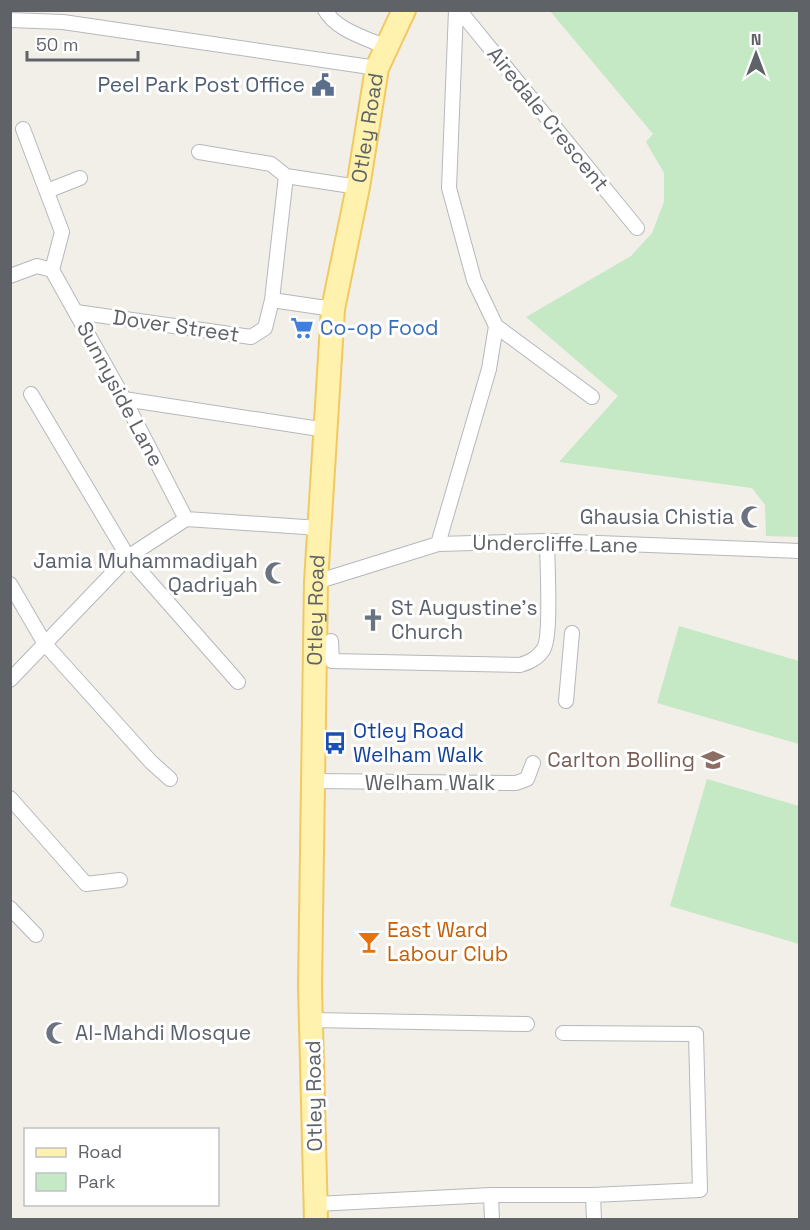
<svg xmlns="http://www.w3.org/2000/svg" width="810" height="1230" font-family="'Space Grotesk',sans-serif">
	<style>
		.green { fill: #c5e8c5 }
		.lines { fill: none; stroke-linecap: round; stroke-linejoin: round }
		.street-casing { stroke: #b5b8bc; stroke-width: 16 }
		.primary-casing { stroke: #f2c960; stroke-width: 26 }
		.street { stroke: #fff; stroke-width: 14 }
		.primary { stroke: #fff2af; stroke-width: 22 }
		.labels { text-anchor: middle; stroke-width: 6; stroke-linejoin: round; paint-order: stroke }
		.service-label { font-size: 21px; fill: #4e5e75; stroke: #fff; text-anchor: end }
		.street-label { font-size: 21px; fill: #5f6368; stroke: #fff }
		.shop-label { font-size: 21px; fill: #366cbe; stroke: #fff; text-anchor: start }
		.worship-label { font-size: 21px; fill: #5b616d; stroke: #fff; text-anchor: end }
		.transit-label { font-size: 21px; fill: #164399; stroke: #fff; text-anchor: start }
		.education-label { font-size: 21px; fill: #785e54; stroke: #fff; text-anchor: end }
		.food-label { font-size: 21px; fill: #c56008; stroke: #fff; text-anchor: start }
	</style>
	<rect width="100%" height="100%" fill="#f1efe8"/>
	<path class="green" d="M550,11h249v526l-33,-1 -1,-31 -13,-17 -193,-26 59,-66 -92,-79 105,-61 21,-23 12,-31v-29l-18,-31 7,-8z
		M679,626l120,35v83l-142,-41z
		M707,779l92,27v138l-129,-38z"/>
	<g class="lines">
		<g class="street-casing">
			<path id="street" d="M325,10c11,20 41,28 61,37
				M456,10l-7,178 25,92 22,46 96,71
				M459,10l178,218
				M10,20l53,2 314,46
				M23,129l39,103 -10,38
				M199,152l72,12 15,12 72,11
				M47,191l33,-13
				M52,270l72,129 62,120
				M10,276l27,-10 15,4
				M272,300l61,9
				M76,312l175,25 14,-9 7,-28 14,-124
				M31,394l97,163 110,125
				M124,399l202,31
				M438,544l51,-175 7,-43
				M316,582l122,-38 109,-3 253,10
				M10,584l35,60 106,118 19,17
				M331,641l1,20 188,4c9,-3 17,-6 23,-15 9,-11 4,-89 4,-109
				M10,680l118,-123 58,-38 133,9
				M566,701l6,-68
				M314,781l202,2 11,-4 6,-16
				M10,798l76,86 34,-4
				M10,908l26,27
				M312,1020l215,4
				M491,1195l1,25
				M593,1195l1,25
				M316,1204l175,-9h102l107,-5 -4,-156 -133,-1"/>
		</g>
		<g class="primary-casing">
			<g id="primary">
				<path id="s1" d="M316,1220l-6,-234 6,-404 17,-273 25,-122 19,-119 27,-58"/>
			</g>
		</g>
		<use href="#street" class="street"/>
		<use href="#primary" class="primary"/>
	</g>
	<defs>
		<g id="civic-bare" transform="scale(1.8)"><path d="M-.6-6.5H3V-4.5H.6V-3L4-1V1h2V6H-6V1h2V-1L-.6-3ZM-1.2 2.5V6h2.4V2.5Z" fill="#5c6f8a" stroke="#fff" stroke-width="2.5" paint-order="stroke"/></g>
		<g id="supermarket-bare" transform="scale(1.8)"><path d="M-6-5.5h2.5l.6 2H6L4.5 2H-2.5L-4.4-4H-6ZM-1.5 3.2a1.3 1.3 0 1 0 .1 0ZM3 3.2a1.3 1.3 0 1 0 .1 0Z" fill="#3f7fe0" stroke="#fff" stroke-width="2.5" paint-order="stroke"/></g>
		<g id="mosque-bare" transform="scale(1.8)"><path d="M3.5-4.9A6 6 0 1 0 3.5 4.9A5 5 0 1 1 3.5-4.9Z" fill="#6b7280" stroke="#fff" stroke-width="2.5" paint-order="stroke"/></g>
		<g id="church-bare" transform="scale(1.8)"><path d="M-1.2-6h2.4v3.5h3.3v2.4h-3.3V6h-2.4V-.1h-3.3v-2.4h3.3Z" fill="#6b7280" stroke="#fff" stroke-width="2.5" paint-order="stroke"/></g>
		<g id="bus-bare" transform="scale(1.8)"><path d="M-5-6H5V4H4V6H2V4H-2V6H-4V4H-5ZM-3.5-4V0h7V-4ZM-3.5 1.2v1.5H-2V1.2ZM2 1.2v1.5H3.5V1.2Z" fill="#1a4fb4" stroke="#fff" stroke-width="2.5" paint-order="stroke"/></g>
		<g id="school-bare" transform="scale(1.8)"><path d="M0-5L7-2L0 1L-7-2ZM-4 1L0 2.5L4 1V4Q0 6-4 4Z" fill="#8d6e63" stroke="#fff" stroke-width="2.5" paint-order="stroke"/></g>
		<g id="bar-bare" transform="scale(1.8)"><path d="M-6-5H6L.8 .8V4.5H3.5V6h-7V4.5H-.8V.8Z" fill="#e8710a" stroke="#fff" stroke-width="2.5" paint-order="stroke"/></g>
	</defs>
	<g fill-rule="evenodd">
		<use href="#civic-bare" x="323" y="85"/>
		<use href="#supermarket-bare" x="302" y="328"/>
		<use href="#mosque-bare" x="752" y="517"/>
		<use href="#mosque-bare" x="276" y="573"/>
		<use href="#church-bare" x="373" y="620"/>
		<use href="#bus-bare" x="335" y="743"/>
		<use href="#school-bare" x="713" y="760"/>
		<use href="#bar-bare" x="369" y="942"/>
		<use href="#mosque-bare" x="57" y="1033"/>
	</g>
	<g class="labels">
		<g class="service-label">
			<text x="305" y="92">Peel Park Post Office</text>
		</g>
		<g class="street-label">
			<text transform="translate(548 119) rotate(51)" y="7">Airedale Crescent</text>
			<text dy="7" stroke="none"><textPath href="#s1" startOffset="1096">Otley Road</textPath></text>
			<text transform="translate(176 326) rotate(8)" y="7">Dover Street</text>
			<text transform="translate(120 394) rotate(62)" y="7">Sunnyside Lane</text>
			<text transform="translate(555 544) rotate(1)" y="7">Undercliffe Lane</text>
			<text dy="7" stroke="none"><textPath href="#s1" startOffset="610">Otley Road</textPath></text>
			<text x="430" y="790">Welham Walk</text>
			<text transform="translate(314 1096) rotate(-91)" y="7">Otley Road</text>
		</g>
		<g class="shop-label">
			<text x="320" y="335">Co-op Food</text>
		</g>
		<g class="worship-label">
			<text x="734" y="524">Ghausia Chistia</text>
			<text x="258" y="568">Jamia Muhammadiyah<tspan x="258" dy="24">Qadriyah</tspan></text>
			<text x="391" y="615" text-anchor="start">St Augustine's<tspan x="391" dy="24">Church</tspan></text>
			<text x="75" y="1040" text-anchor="start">Al‐Mahdi Mosque</text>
		</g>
		<g class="transit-label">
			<text x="353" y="738">Otley Road<tspan x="353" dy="24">Welham Walk</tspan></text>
		</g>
		<g class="education-label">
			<text x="695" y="767">Carlton Bolling</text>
		</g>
		<g class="food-label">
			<text x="387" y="937">East Ward<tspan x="387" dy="24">Labour Club</tspan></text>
		</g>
	</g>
	<rect width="810" height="1230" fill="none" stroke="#5f6368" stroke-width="24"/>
	<rect x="24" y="1128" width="195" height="78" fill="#ffffff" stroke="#bfc1c3" stroke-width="1.5"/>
	<rect x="36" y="1148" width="30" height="9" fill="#fff2af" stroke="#bfc1c3" stroke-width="1.5"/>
	<text x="78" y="1158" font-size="18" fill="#5f6368">Road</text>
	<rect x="36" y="1173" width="30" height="18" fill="#c5e8c5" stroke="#bfc1c3" stroke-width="1.5"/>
	<text x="78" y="1188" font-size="18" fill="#5f6368">Park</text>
	<g transform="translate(756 54)" stroke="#ffffff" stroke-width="4.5" paint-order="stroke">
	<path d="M0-4.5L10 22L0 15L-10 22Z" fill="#5f6368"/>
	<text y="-9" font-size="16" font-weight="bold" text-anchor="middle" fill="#5f6368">N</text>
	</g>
	<path d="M27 51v9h111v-9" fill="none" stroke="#5f6368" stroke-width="3"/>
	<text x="36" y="51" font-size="18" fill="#5f6368" stroke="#ffffff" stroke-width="4.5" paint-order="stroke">50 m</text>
</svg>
